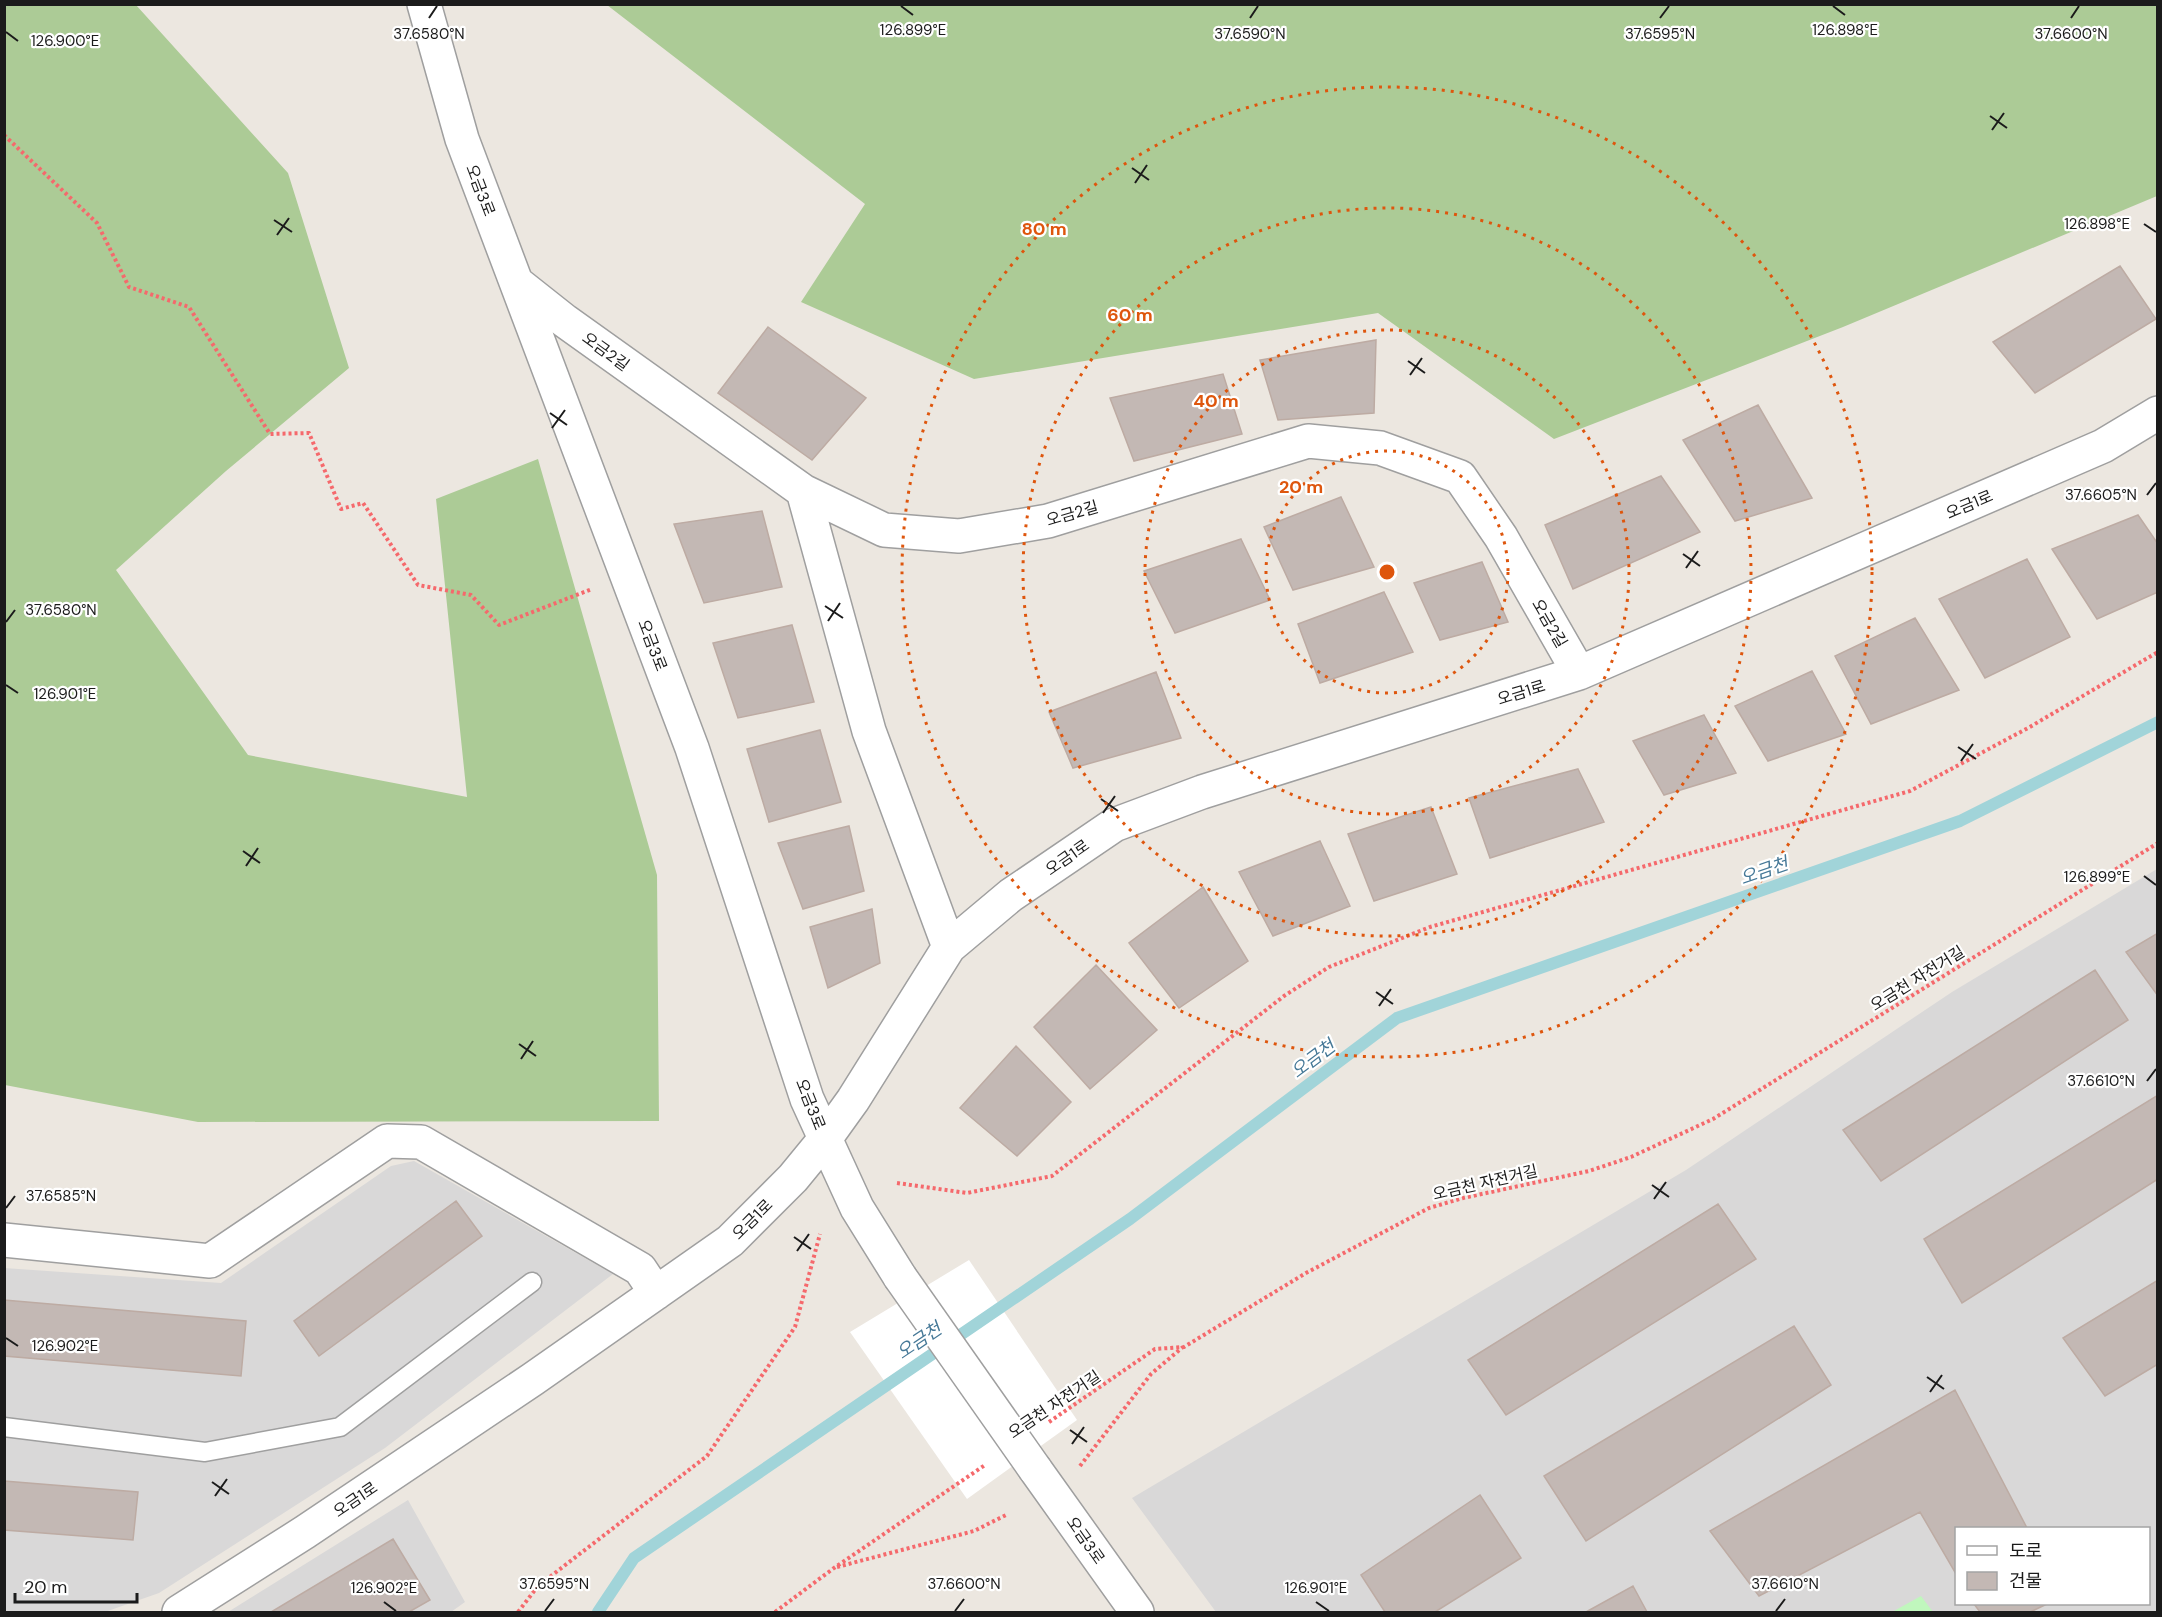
<svg xmlns="http://www.w3.org/2000/svg" width="2162" height="1617" font-family="'DM Sans','Noto Sans KR',sans-serif">
	<style>
		.residential { fill: #d9d8d8; fill-rule: evenodd }
		.forest { fill: #accb96 }
		.park { fill: #c0f7bd }
		.pier { fill: #fff }
		.lines { fill: none; stroke-linecap: round; stroke-linejoin: round }
		.stream { stroke: #a1d4d9; stroke-width: 12 }
		.building { fill: #c3b8b4; stroke: #bdaba3; stroke-width: 1.5 }
		.lane-casing { stroke: #9f9f9f; stroke-width: 21 }
		.street-casing { stroke: #9f9f9f; stroke-width: 36 }
		.path { stroke: #f5696c; stroke-width: 4; stroke-dasharray: 3 3; stroke-linecap: butt }
		.lane { stroke: #fff; stroke-width: 18 }
		.street { stroke: #fff; stroke-width: 33 }
		.street-bridge-casing { stroke: #9f9f9f; stroke-width: 36; stroke-linecap: butt }
		.street-bridge { stroke: #fff; stroke-width: 33 }
		.ticks { fill: none; stroke: #1b1b1b; stroke-width: 2 }
		.ring { fill: none; stroke: #de560d; stroke-width: 3; stroke-dasharray: 3 6 }
		.labels { text-anchor: middle; stroke-width: 4.5; stroke-linejoin: round; paint-order: stroke }
		.street-label { font-size: 16px; fill: #1b1b1b; stroke: #fff }
		.water-label { font-size: 18px; font-style: italic; fill: #457897; stroke: #fff }
		.ticks-label { font-size: 15px; text-anchor: middle; fill: #1b1b1b; stroke: #fff; stroke-width: 4.5; stroke-linejoin: round; paint-order: stroke }
		.centre { fill: #de560d; stroke: #fff; stroke-width: 3 }
		.ring-label { font-size: 18px; text-anchor: middle; font-weight: bold; fill: #de560d; stroke: #fff; stroke-width: 4.5; stroke-linejoin: round; paint-order: stroke }
	</style>
	<rect width="100%" height="100%" fill="#ece7e0"/>
	<path class="residential" d="M2157,869v743h-941l-84,-114 554,-328 266,-178zM1956,1528h192v76h-192z
		M414,1161l199,113 -228,174 -226,145 -54,19h-100l-1,-344 217,15 170,-117z
		M408,1500l57,102 -14,10h-223z"/>
	<path class="forest" d="M4,5h132l152,168 61,195 -123,103 -110,99 132,185 219,42 -31,-298 102,-40 119,416 2,246 -461,1 -193,-37z
		M607,5h1550v191l-314,131 -289,112 -176,-126 -404,66 -173,-77 64,-98z"/>
	<path class="park" d="M1921,1596l12,16h-41z"/>
	<path class="pier" d="M969,1260l108,160 -110,79 -117,-167z"/>
	<g class="lines">
		<path class="stream" d="M598,1612l36,-54 496,-339 267,-201 563,-197 198,-99"/>
	</g>
	<path class="building" d="M2120,266l36,53 -121,74 -42,-51z
		M768,327l98,71 -54,62 -94,-67z
		M1376,340l-2,73 -96,7 -18,-60z
		M1223,374l19,60 -108,27 -24,-63z
		M1758,405l54,93 -77,23 -52,-81z
		M1661,476l39,56 -127,57 -28,-64z
		M1341,497l33,70 -81,23 -29,-63z
		M762,511l20,76 -78,16 -30,-79z
		M2138,515l20,29v48l-61,27 -45,-70z
		M1241,539l29,61 -95,33 -31,-62z
		M2027,559l43,78 -85,41 -46,-79z
		M1482,562l26,60 -68,18 -26,-57z
		M1384,592l29,60 -93,31 -22,-59z
		M1915,618l44,72 -88,34 -36,-68z
		M792,625l22,77 -76,16 -25,-75z
		M1812,671l34,63 -78,27 -33,-55z
		M1156,672l25,66 -108,30 -24,-56z
		M1704,715l32,58 -72,22 -31,-54z
		M820,730l21,72 -72,20 -22,-73z
		M1578,769l26,53 -114,36 -21,-60z
		M1431,807l26,67 -83,27 -26,-67z
		M849,826l15,65 -61,18 -25,-66z
		M1320,841l30,65 -77,30 -34,-64z
		M1203,887l45,74 -69,47 -50,-65z
		M872,909l8,54 -52,25 -18,-61z
		M2158,933v63l-32,-44z
		M1096,965l61,65 -67,59 -56,-62z
		M2095,970l33,50 -247,161 -38,-51z
		M1016,1046l55,56 -54,54 -57,-48z
		M2158,1095v84l-196,124 -38,-64z
		M456,1201l26,35 -163,120 -25,-35z
		M1718,1204l38,55 -250,156 -38,-55z
		M2158,1280v84l-53,32 -42,-58z
		M4,1300l242,21 -5,55 -237,-20z
		M1794,1326l37,59 -245,156 -42,-65z
		M1955,1390l72,138h-71v46l-36,-62 -161,84 -49,-65z
		M4,1481l134,11 -5,48 -129,-10z
		M1480,1495l41,63 -86,54h-50l-24,-37z
		M393,1539l37,61 -21,12h-138z
		M1633,1586l14,26h-61z
		M1974,1604h73l-17,8h-50z"/>
	<g class="lines">
		<g class="lane-casing">
			<path id="lane" d="M4,1427l201,25 135,-25 192,-145"/>
		</g>
		<g class="street-casing">
			<path id="street" d="M424,4l38,135 230,609 115,351 50,109 43,69
				M517,283l48,38 238,170 81,39 75,6 89,-15 260,-80 72,7 80,29 41,60 78,136
				M803,491l66,240 80,216
				M4,1240l206,21 177,-120 34,1 219,127 16,24
				M1035,1469l102,143
				M179,1612l126,-80 228,-153 197,-138 63,-63 32,-39 28,-39 96,-153 62,-52 103,-70 88,-33 377,-119 524,-227 55,-33"/>
		</g>
		<path class="path" d="M4,135l93,88 32,64 60,20 81,127 39,-1 32,76 22,-6 55,82 53,10 28,30 93,-36
			M897,1183l70,10 85,-17 232,-180 45,-29 101,-40 480,-136 118,-63 130,-76
			M1049,1422l106,-73 29,-2 122,-74 123,-65 34,-10 126,-27 42,-14 82,-38 445,-276
			M1080,1466l71,-92 32,-27
			M837,1567l137,-36 34,-17
			M518,1612l20,-26 169,-130 88,-129 25,-93
			M775,1612l59,-44 151,-103"/>
		<use href="#lane" class="lane"/>
		<use href="#street" class="street"/>
		<g class="street-bridge-casing">
			<path id="street-bridge" d="M900,1277l135,192"/>
		</g>
		<use href="#street-bridge" class="street-bridge"/>
	</g>
	<path class="ticks" d="M901,6l12,9M1833,6l12,9M429,18l8,-12M1250,18l8,-12M1660,18l9,-12M2071,18l8,-12M6,32l12,9M1990,116l17,12M1992,130l12,-17M1132,168l17,12M1135,183l12,-18M274,220l18,12M2144,224l12,8M277,235l12,-17M1408,361l17,12M1410,375l12,-17M550,413l17,12M552,428l13,-18M2147,495l9,-12M1683,554l17,12M1686,568l12,-17M825,606l18,12M828,621l12,-18M6,622l9,-12M6,685l12,8M1958,747l18,12M1961,761l12,-17M1101,799l17,12M1103,813l12,-17M243,851l17,12M246,866l12,-18M2144,876l12,9M1376,992l17,12M1379,1006l12,-17M519,1044l17,12M521,1059l12,-18M2147,1081l9,-12M1652,1185l17,12M1654,1199l12,-17M6,1208l9,-12M794,1237l17,12M797,1251l12,-17M6,1338l12,8M1927,1377l17,12M1930,1392l12,-17M1070,1430l17,12M1072,1444l12,-17M212,1482l17,12M215,1496l12,-17M384,1602l12,9M1316,1602l13,9M545,1611l9,-12M955,1611l9,-12M1776,1611l9,-12"/>
	<g class="ring">
		<circle cx="1387" cy="572" r="121"/>
		<circle cx="1387" cy="572" r="242"/>
		<circle cx="1387" cy="572" r="364"/>
		<circle cx="1387" cy="572" r="485"/>
	</g>
	<g class="labels">
		<g class="street-label">
			<text transform="translate(481 190) rotate(69)" y="6">오금3로</text>
			<text transform="translate(606 351) rotate(36)" y="6">오금2길</text>
			<text transform="translate(1969 504) rotate(-23)" y="6">오금1로</text>
			<text transform="translate(1072 513) rotate(-16)" y="6">오금2길</text>
			<text transform="translate(1550 623) rotate(60)" y="6">오금2길</text>
			<text transform="translate(653 645) rotate(69)" y="6">오금3로</text>
			<text transform="translate(1521 692) rotate(-17)" y="6">오금1로</text>
			<text transform="translate(1067 857) rotate(-35)" y="6">오금1로</text>
			<text transform="translate(1917 978) rotate(-32)" y="6">오금천 자전거길</text>
			<text transform="translate(811 1104) rotate(68)" y="6">오금3로</text>
			<text transform="translate(1485 1182) rotate(-13)" y="6">오금천 자전거길</text>
			<text transform="translate(752 1219) rotate(-45)" y="6">오금1로</text>
			<text transform="translate(1054 1404) rotate(-34)" y="6">오금천 자전거길</text>
			<text transform="translate(355 1499) rotate(-34)" y="6">오금1로</text>
			<text transform="translate(1086 1540) rotate(55)" y="6">오금3로</text>
		</g>
		<g class="water-label">
			<text transform="translate(1764 871) rotate(-19)" y="6">오금천</text>
			<text transform="translate(1313 1059) rotate(-37)" y="6">오금천</text>
			<text transform="translate(919 1341) rotate(-34)" y="6">오금천</text>
		</g>
	</g>
	<g class="ticks-label">
		<text x="913" y="35">126.899°E</text>
		<text x="1845" y="35">126.898°E</text>
		<text x="429" y="39">37.6580°N</text>
		<text x="1250" y="39">37.6590°N</text>
		<text x="1660" y="39">37.6595°N</text>
		<text x="2071" y="39">37.6600°N</text>
		<text x="65" y="46">126.900°E</text>
		<text x="2097" y="229">126.898°E</text>
		<text x="2101" y="500">37.6605°N</text>
		<text x="61" y="615">37.6580°N</text>
		<text x="65" y="699">126.901°E</text>
		<text x="2097" y="882">126.899°E</text>
		<text x="2101" y="1086">37.6610°N</text>
		<text x="61" y="1201">37.6585°N</text>
		<text x="65" y="1351">126.902°E</text>
		<text x="554" y="1589">37.6595°N</text>
		<text x="964" y="1589">37.6600°N</text>
		<text x="1785" y="1589">37.6610°N</text>
		<text x="384" y="1593">126.902°E</text>
		<text x="1316" y="1593">126.901°E</text>
	</g>
	<circle cx="1387" cy="572" r="9" class="centre"/>
	<g class="ring-label">
		<text x="1044" y="235">80 m</text>
		<text x="1130" y="321">60 m</text>
		<text x="1216" y="407">40 m</text>
		<text x="1301" y="493">20 m</text>
	</g>
	<rect width="2162" height="1617" fill="none" stroke="#1b1b1b" stroke-width="12"/>
	<rect x="1955" y="1527" width="195" height="78" fill="#ffffff" stroke="#a4a4a4" stroke-width="1.5"/>
	<rect x="1967" y="1546" width="30" height="9" fill="#ffffff" stroke="#a4a4a4" stroke-width="1.5"/>
	<text x="2009" y="1557" font-size="18" fill="#1b1b1b">도로</text>
	<rect x="1967" y="1572" width="30" height="18" fill="#c3b8b4" stroke="#a4a4a4" stroke-width="1.5"/>
	<text x="2009" y="1587" font-size="18" fill="#1b1b1b">건물</text>
	<path d="M15 1593v9h122v-9" fill="none" stroke="#1b1b1b" stroke-width="3"/>
	<text x="24" y="1593" font-size="18" fill="#1b1b1b" stroke="#ffffff" stroke-width="4.5" paint-order="stroke">20 m</text>
</svg>
